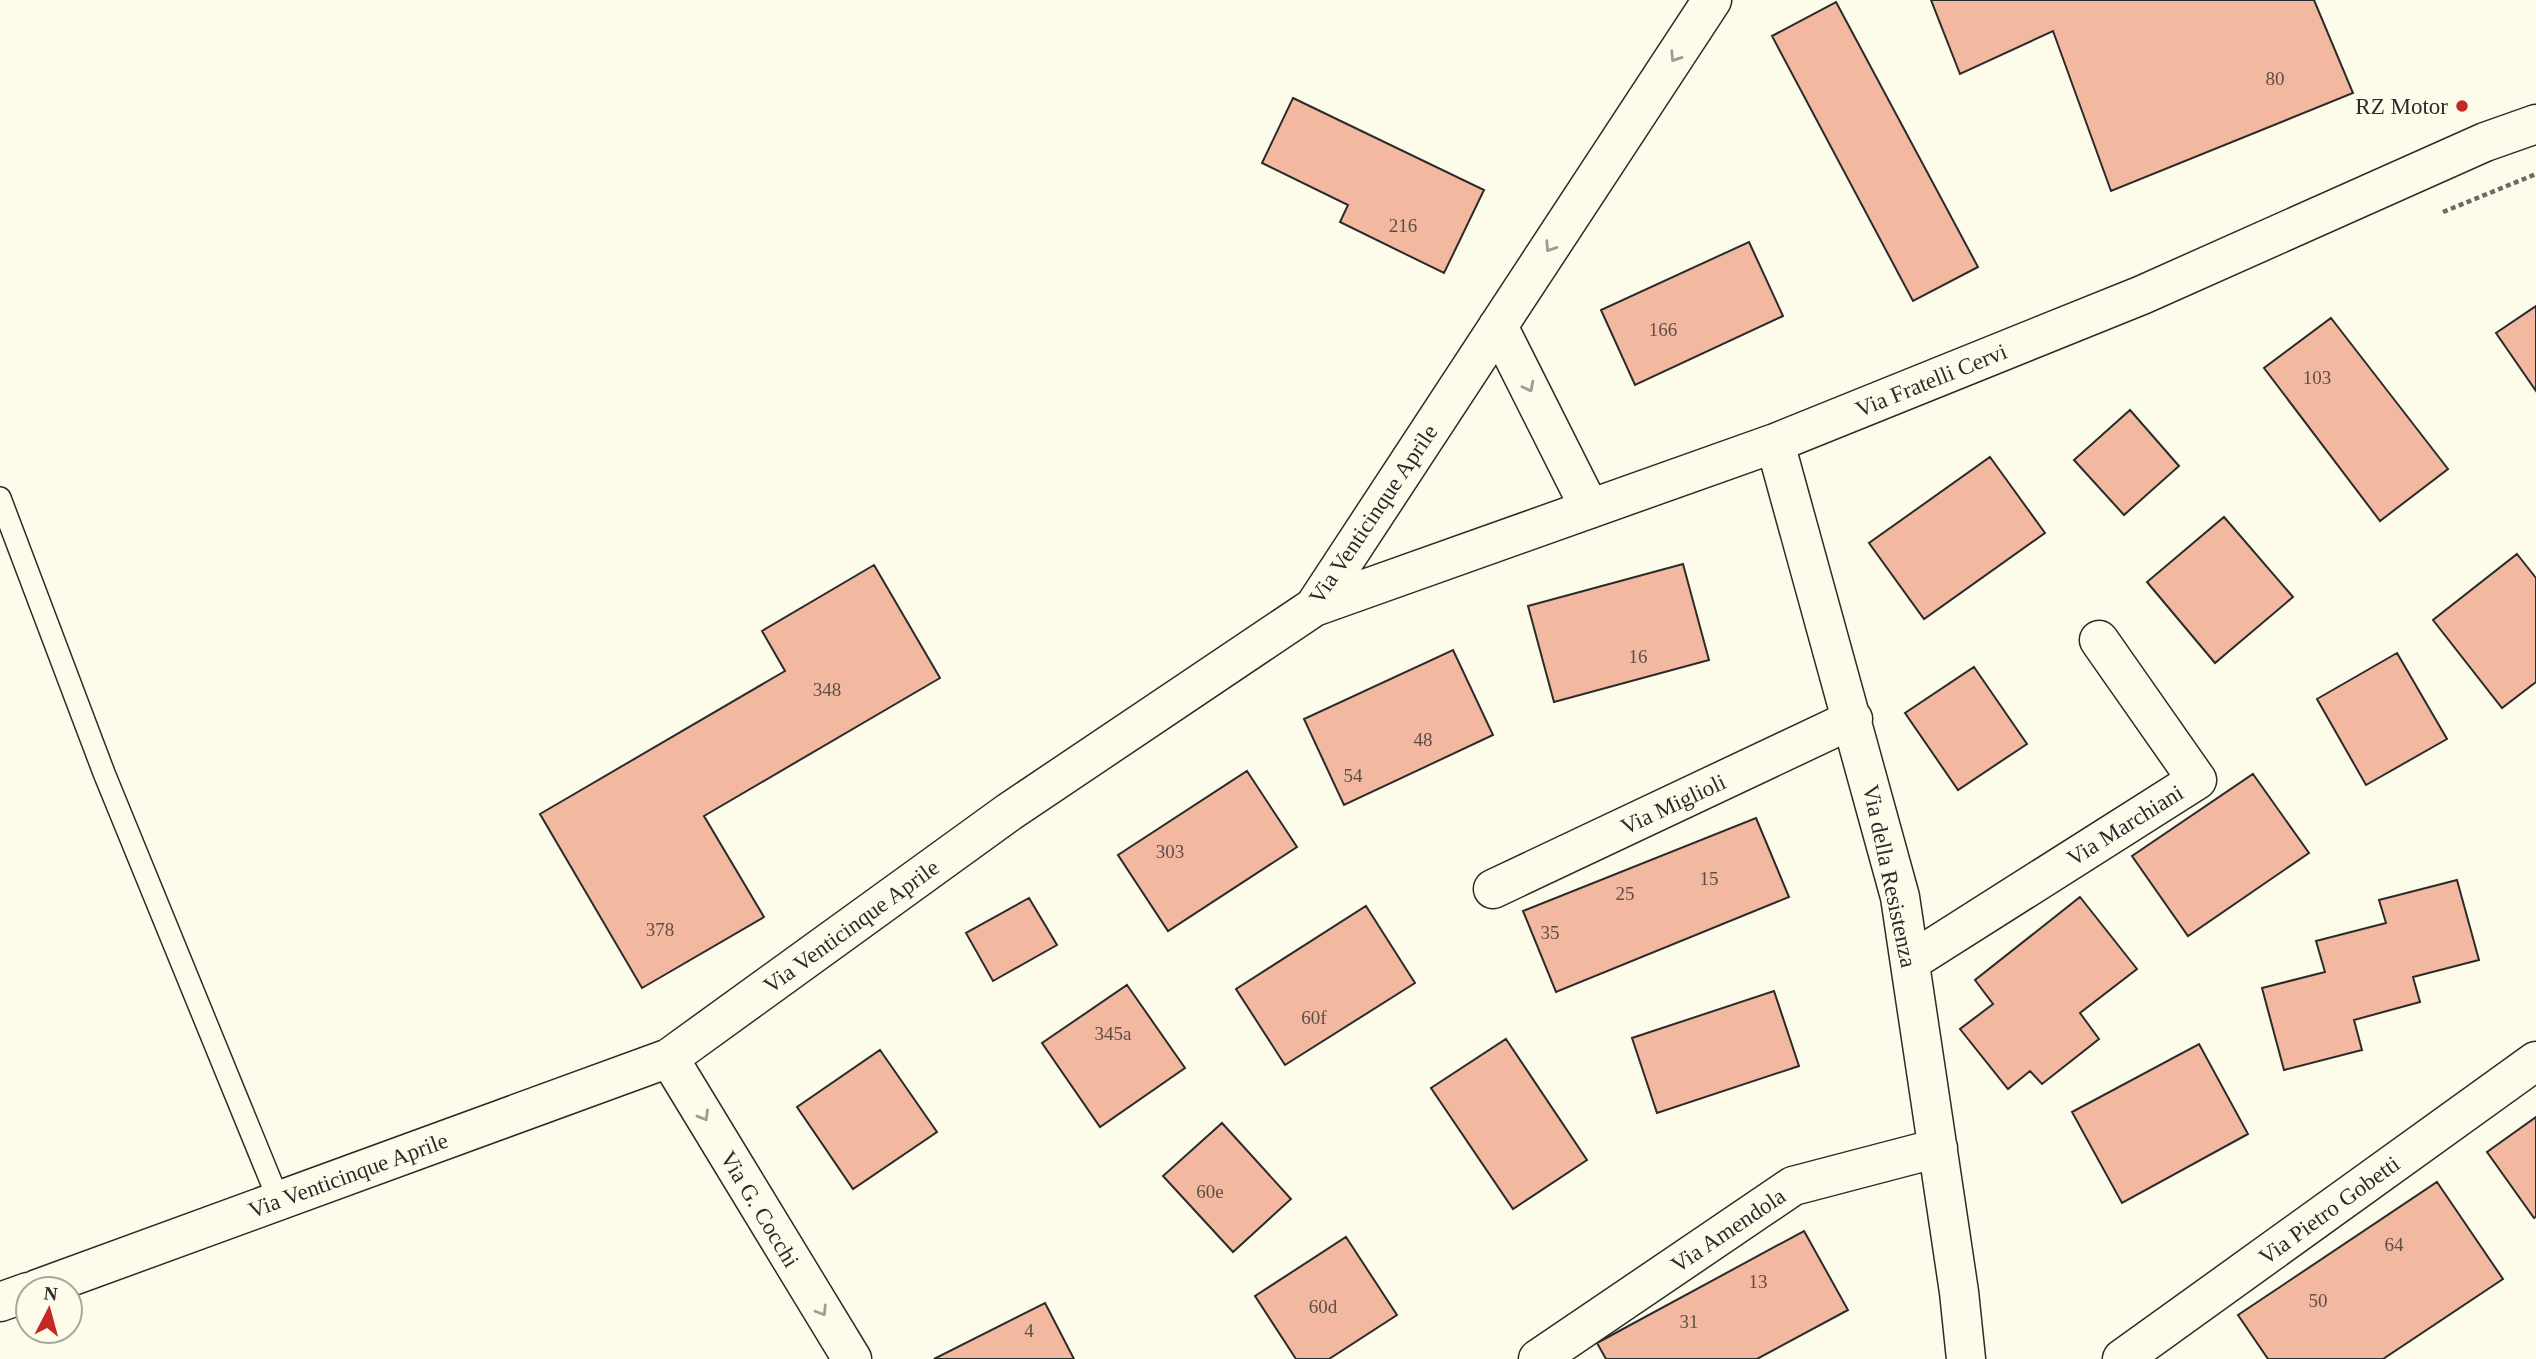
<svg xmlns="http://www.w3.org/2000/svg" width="2536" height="1359" font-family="'Times New Roman',serif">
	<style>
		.building { fill: #f2b8a0; stroke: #2b2b2b; stroke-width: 2 }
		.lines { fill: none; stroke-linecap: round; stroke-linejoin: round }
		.lane-casing { stroke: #2b2b2b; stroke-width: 24 }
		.street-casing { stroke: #2b2b2b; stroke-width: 41 }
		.path { stroke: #6a6964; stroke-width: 4.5; stroke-dasharray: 5 3.5; stroke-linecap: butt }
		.lane { stroke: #fdfbea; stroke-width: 21 }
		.street { stroke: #fdfbea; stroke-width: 38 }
		.oneway { stroke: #9e9d94 }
		.poi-dot { fill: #c62828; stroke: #fdfbea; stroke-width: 2.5 }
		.labels { text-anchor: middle; stroke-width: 5; stroke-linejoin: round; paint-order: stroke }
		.number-label { font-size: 19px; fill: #5d4e48 }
		.poi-label { font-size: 23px; fill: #2b2b2b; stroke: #fdfbea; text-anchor: end }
		.street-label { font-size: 23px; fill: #2b2b2b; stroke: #fdfbea }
	</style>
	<rect width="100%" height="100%" fill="#fdfbea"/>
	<path class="building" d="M1931,0h383l39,93 -242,98 -58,-160 -93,43z
		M1836,2l142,265 -65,34 -141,-265z
		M1293,98l191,92 -40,83 -104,-51 8,-17 -86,-42z
		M1749,242l34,74 -148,69 -34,-75z
		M2536,306v85l-40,-58z
		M2331,318l117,151 -68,52 -116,-153z
		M2130,410l49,56 -55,49 -50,-55z
		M1990,457l55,76 -121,86 -55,-76z
		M2224,517l69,80 -78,66 -68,-81z
		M2517,554l19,24v104l-34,26 -69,-88z
		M1683,564l26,96 -155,42 -26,-96z
		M874,565l66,113 -236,138 60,101 -122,71 -102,-174 245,-143 -23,-40z
		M1453,650l40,85 -149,70 -40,-86z
		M2397,653l50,86 -81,46 -49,-86z
		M1974,667l53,77 -69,46 -53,-77z
		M1247,771l50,76 -129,84 -50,-76z
		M2253,774l56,79 -121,83 -56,-80z
		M1756,818l33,79 -233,95 -33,-81z
		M2457,880l22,80 -66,17 7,25 -66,18 8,30 -78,20 -22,-82 63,-16 -9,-31 70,-18 -7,-23z
		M2080,897l57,72 -57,44 19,26 -57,45 -12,-13 -22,18 -48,-60 33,-25 -18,-24z
		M1029,898l28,47 -64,36 -27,-48z
		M1366,906l49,77 -130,82 -49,-76z
		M1127,985l58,83 -85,59 -58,-84z
		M1774,991l25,75 -142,47 -25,-75z
		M1506,1039l81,121 -74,49 -82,-121z
		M2199,1044l49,90 -126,69 -50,-91z
		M880,1050l57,82 -84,57 -56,-82z
		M2536,1117v100l-2,1 -47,-66z
		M1222,1123l69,76 -58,53 -70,-76z
		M2437,1182l66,97 -120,80h-115l-30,-44z
		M1804,1231l44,79 -91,49h-151l-9,-16z
		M1346,1237l51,78 -68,44h-33l-41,-63z
		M1045,1303l29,56h-140z"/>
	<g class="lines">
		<g class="lane-casing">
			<path id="lane" d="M0,498l104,275 175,428"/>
		</g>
		<g class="street-casing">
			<path id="street" d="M1498,326l92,183
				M1775,443l125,454 59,395 7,67
				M1314,607l461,-164 367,-148 343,-153 51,-18
				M1493,889l360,-170
				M1910,962l287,-182 -98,-140
				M669,1058l183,301
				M37,1289l632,-231 340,-246 305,-205 398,-607
				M0,1302l28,-10
				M1538,1359l255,-173 145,-38
				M2122,1359l414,-298"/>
		</g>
		<path class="path" d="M2443,212l93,-38"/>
		<use href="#lane" class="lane"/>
		<use href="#street" class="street"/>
	</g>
	<defs><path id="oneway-chevron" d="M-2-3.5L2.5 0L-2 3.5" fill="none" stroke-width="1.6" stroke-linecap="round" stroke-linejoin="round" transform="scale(1.75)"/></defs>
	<g class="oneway">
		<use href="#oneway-chevron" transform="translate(1675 57) rotate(123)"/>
		<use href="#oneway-chevron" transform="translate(1550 247) rotate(123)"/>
		<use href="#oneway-chevron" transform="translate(1529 387) rotate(63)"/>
		<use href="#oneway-chevron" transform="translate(704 1116) rotate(59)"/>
		<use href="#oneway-chevron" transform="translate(822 1311) rotate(58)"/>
	</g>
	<circle class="poi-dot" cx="2462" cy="106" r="7"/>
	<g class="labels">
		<g class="number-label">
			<text x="2275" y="85">80</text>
			<text x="1403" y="232">216</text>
			<text x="1663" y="336">166</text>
			<text x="2317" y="384">103</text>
			<text x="1638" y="663">16</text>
			<text x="827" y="696">348</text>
			<text x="1423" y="746">48</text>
			<text x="1353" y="782">54</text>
			<text x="1170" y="858">303</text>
			<text x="1709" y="885">15</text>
			<text x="1625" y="900">25</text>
			<text x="660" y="936">378</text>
			<text x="1550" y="939">35</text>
			<text x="1314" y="1024">60f</text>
			<text x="1113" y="1040">345a</text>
			<text x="1210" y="1198">60e</text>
			<text x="2394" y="1251">64</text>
			<text x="1758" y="1288">13</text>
			<text x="2318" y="1307">50</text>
			<text x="1323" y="1313">60d</text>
			<text x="1689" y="1328">31</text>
			<text x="1029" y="1337">4</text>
		</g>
		<g class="poi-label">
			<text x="2448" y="114">RZ Motor</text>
		</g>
		<g class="street-label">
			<text transform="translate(1931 380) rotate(-22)" y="8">Via Fratelli Cervi</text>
			<text transform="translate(1373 514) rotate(-56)" y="8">Via Venticinque Aprile</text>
			<text transform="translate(1673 804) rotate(-25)" y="8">Via Miglioli</text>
			<text transform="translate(2125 825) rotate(-32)" y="8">Via Marchiani</text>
			<text transform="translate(1890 876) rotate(78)" y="8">Via della Resistenza</text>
			<text transform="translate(851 926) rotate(-36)" y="8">Via Venticinque Aprile</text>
			<text transform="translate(348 1175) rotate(-20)" y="8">Via Venticinque Aprile</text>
			<text transform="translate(760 1209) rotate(59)" y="8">Via G. Cocchi</text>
			<text transform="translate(2329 1210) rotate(-36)" y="8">Via Pietro Gobetti</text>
			<text transform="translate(1728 1230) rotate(-34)" y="8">Via Amendola</text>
		</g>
	</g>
	<g transform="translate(49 1310) rotate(6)"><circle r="33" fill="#fdfbea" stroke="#a9a89e" stroke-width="2"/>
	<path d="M0-5L12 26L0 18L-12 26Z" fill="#c62828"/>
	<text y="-10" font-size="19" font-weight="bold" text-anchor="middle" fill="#2b2b2b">N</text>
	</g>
</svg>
